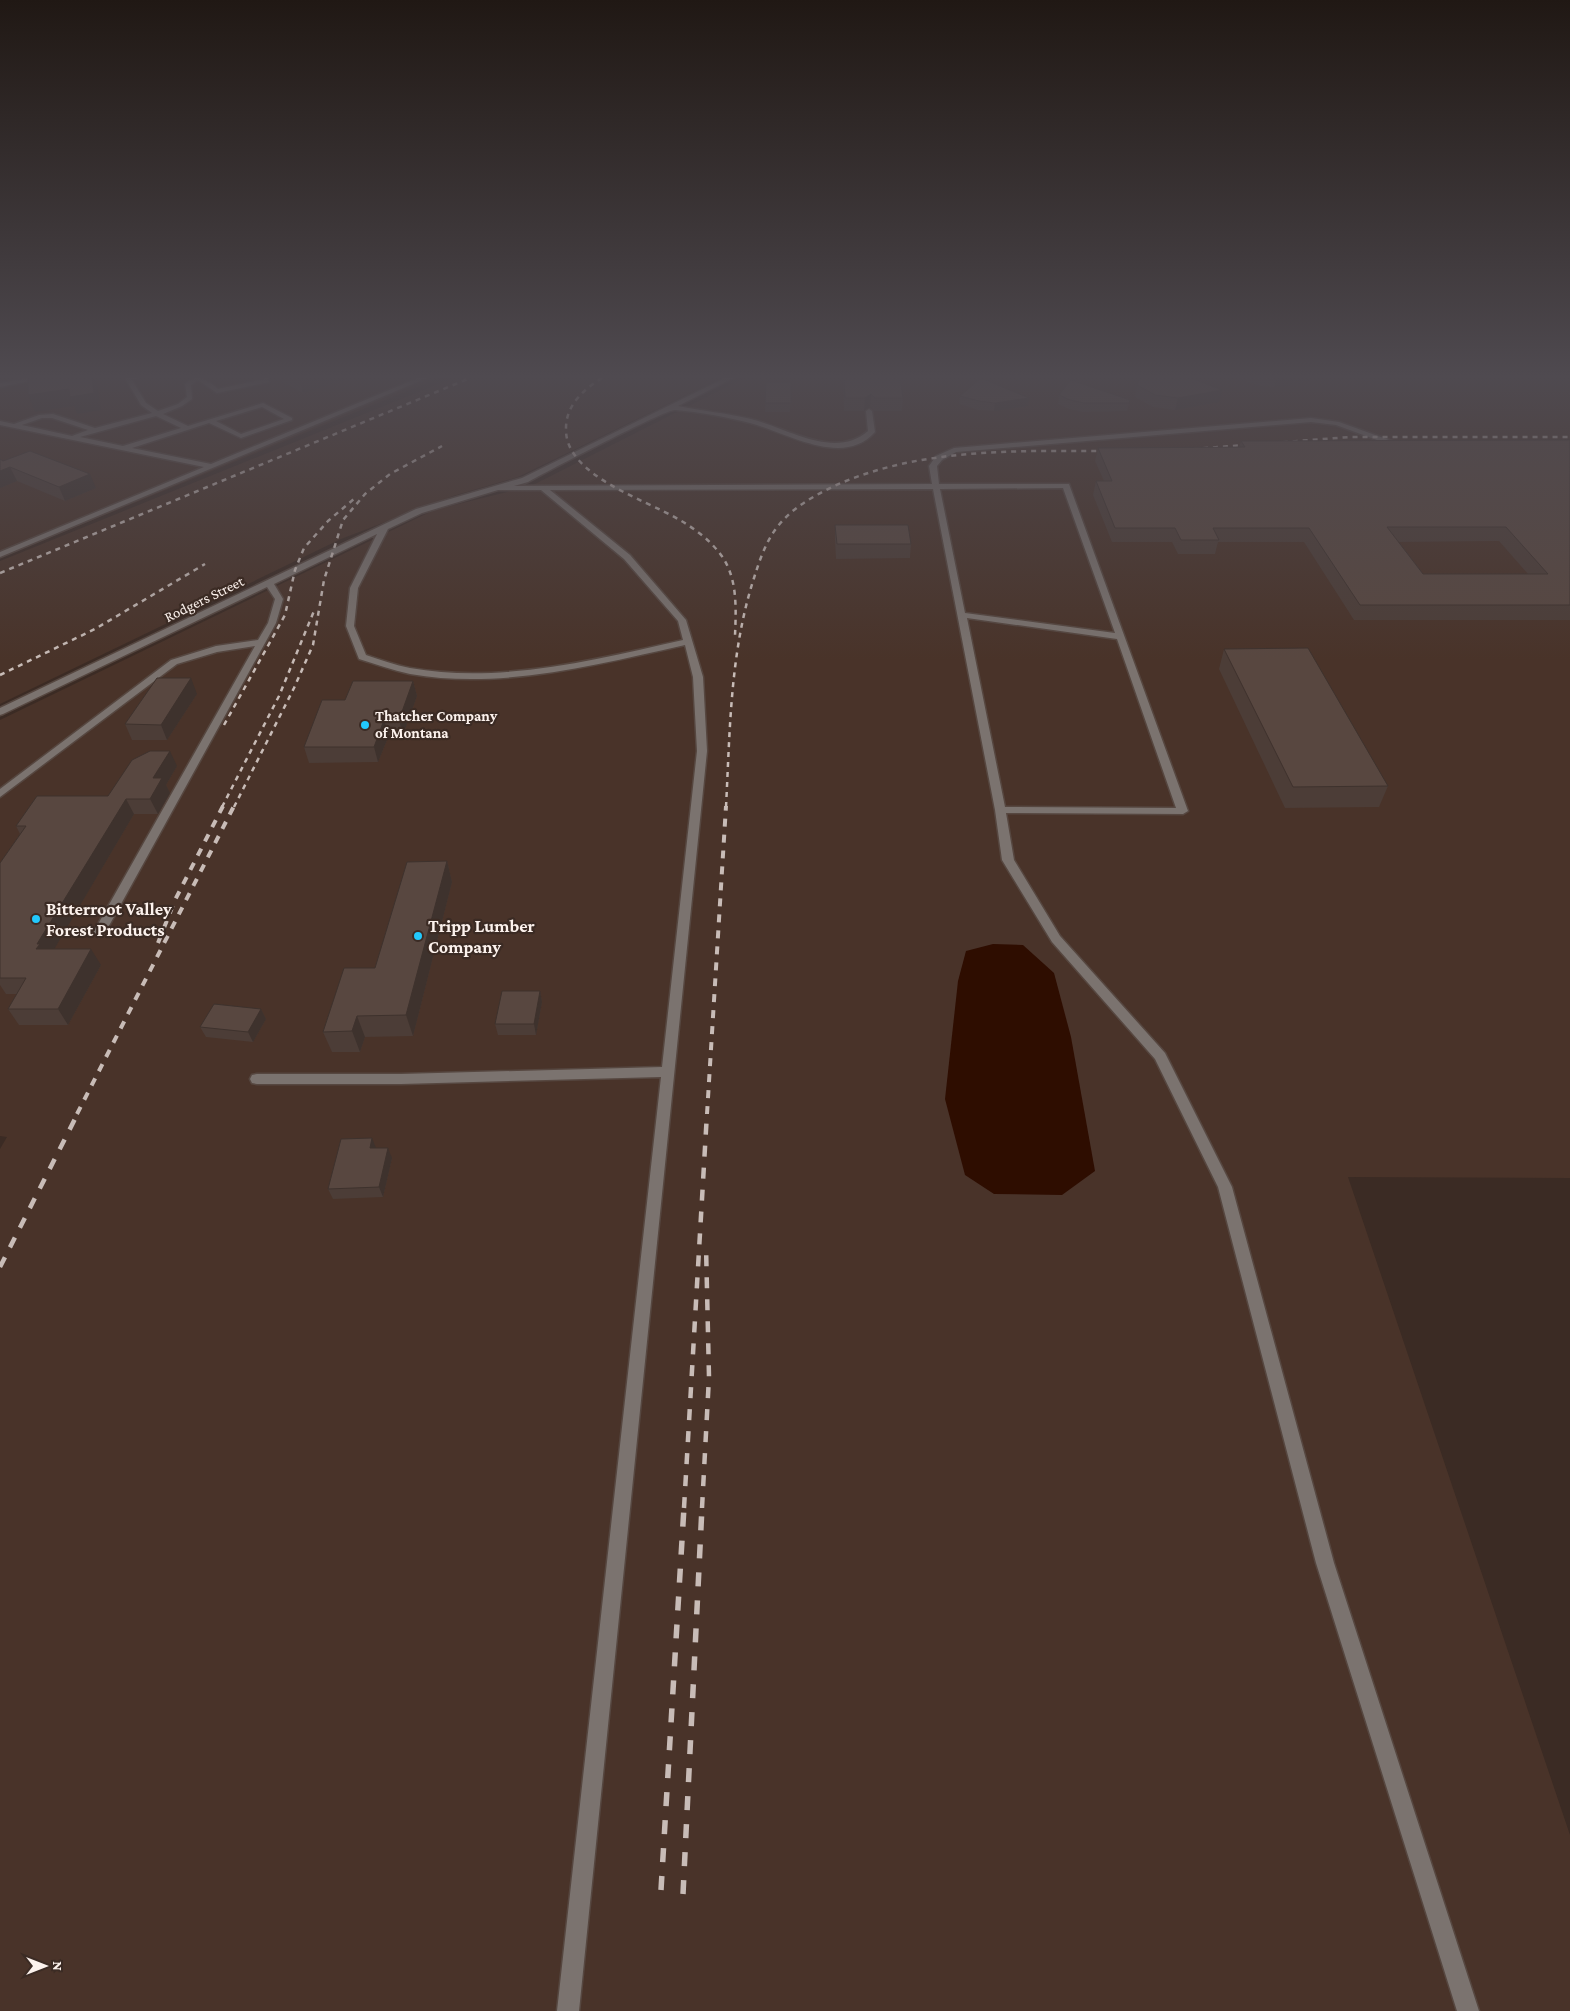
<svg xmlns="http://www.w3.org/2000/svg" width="1570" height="2011" font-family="'Crimson Pro',serif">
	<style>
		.built { fill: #493329 }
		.water { fill: #2e0d00 }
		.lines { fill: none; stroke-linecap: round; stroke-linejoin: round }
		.minor-casing { stroke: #564740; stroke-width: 3 }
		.minor { fill: #7b736f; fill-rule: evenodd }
		.rail-far3 { stroke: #c8bcb7; stroke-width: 2.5; stroke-dasharray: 5 5; stroke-linecap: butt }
		.rail-far2 { stroke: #c8bcb7; stroke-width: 4; stroke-dasharray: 8 8; stroke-linecap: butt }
		.rail-far1 { stroke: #c8bcb7; stroke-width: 4.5; stroke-dasharray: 11 11; stroke-linecap: butt }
		.rail { stroke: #c8bcb7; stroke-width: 5.5; stroke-dasharray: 14 14; stroke-linecap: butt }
		.wall { fill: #4c3d37; fill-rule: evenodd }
		.shaded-wall { fill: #3e322d }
		.building { fill: #584740; stroke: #3e322d; fill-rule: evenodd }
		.poi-dot { fill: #22c9fd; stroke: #3b2b24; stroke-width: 2 }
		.labels { text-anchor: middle; stroke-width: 4.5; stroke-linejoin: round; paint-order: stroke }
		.far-street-label { font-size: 15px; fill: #fcf2ed; stroke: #3b2b24 }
		.far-poi-label { font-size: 15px; font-weight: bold; fill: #fcf2ed; stroke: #3b2b24; text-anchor: start }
		.poi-label { font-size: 18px; font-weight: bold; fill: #fcf2ed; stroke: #3b2b24; text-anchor: start }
	</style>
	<rect width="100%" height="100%" fill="#3b2b24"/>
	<path class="built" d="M0,378h439l-439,180z
		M453,378h268l-203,99 -65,19 -112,43 -341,165v-143z
		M744,378h826v800l-222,-1 222,658v176h-1570v-862l7,-12 -7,-1v-416l434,-210 97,-24z"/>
	<path class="water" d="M993,944l30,1 31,28 17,64 24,134 -33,24 -68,-1 -29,-19 -20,-76 13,-118 8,-30z"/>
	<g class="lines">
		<g class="minor-casing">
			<path id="minor" d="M29,378h15l-44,9v-4z
				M125,378h13l-6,2 14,23 12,8 20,-7 9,-7 -2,-13c12,-11 22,-4 33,5l50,-11 1,4 -52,11 -19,-13 -7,5 1,14 -10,7 -19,8 25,12 75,-23 29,15v2l-51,18 -32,-15 -77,25 79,16 207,-86h9l-427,179v-5l204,-85 -204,-42v-4l14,3 25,-9 14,-1 42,14 57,-15 -11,-8zM262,407l22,12 -43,15 -25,-13zM156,416l25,12 -58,18 -43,-9zM42,418h10l36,12 -16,6 -50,-11z
				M725,378h8l-55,28c24,5 49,7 73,13 36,9 84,41 117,12l-2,-20 3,-2 3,2 3,21c-32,36 -87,1 -125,-9 -24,-6 -50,-11 -75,-13 -9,-1 -129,62 -147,72l-14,4 418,-2 -3,-18 7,-10 18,-8 357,-30 28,4 64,23 -7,2 -60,-22 -25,-3 -355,30 -14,8 -5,6 2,18h130l119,327 -5,3 -177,-1 8,47 46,76 105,117 67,134 102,376 145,448h-22l-141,-448 -98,-376 -63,-128 -103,-117 -50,-82 -7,-50 -62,-321 -383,1 80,65 56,65 17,57 4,74 -128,1260h-22l104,-934 -260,7h-144l-5,-1 -2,-4 2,-4 5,-1h144l261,-7 35,-316 -4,-74 -8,-32c-89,20 -184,45 -275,29 -18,-4 -34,-10 -51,-15l-13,-33 4,-38 27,-54 -103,50 9,15 -7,24 -171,310 -6,4 -6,-4 162,-287 -38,6 -40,12 -177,133v-8l171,-129 45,-14 42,-6 10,-17 7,-24 -8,-12 -264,127 -3,1v-7l416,-199 106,-31zM1063,488l52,145 -150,-20 -25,-124zM498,490h43l83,69 54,62 5,19c-88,20 -183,44 -273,28 -15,-3 -29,-8 -44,-13l-12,-29 4,-38 30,-59 34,-16zM967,618l150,21 59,169 -171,-1z"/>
		</g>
		<use href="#minor" class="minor"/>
		<path class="rail-far3" d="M602,378c-18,11 -36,27 -36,50 -2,47 78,71 112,91 16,9 32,21 43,36 17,23 15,54 14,81
			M1193,449l157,-12h220
			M0,573l470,-195
			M0,675l95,-46 110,-65
			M224,725l61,-110 10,-45 9,-22 24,-27 27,-23
			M222,807l57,-111 35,-85
			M234,807l60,-119 19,-43 11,-65 19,-60 22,-26 25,-20 52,-28
			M726,807c4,-77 4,-155 28,-229 5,-16 11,-34 21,-48 14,-20 35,-32 57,-43 87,-40 185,-36 279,-36"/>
		<path class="rail-far2" d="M158,943l17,-43 48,-94
			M77,1114l157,-308
			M707,1114l19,-308"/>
		<path class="rail-far1" d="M0,1267l78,-154
			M684,1508l23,-395
			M702,1508l7,-131 -3,-131"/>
		<path class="rail" d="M661,1890l23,-383
			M683,1894l19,-387"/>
	</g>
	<path class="wall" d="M275,378h75l-47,15z
		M843,378l60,20 -1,13h-28l-4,-4 -6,4h-20z
		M972,378h17l-3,3 43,17 -1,8 -34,5 -16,-1 -19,-6 1,-8 18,-15z
		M1063,378h21l-3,6 49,16 -3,11 -45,1 -13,-3 -11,-5 1,-9 11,-14z
		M1236,378h76l-15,7 -23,2 -13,-1z
		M766,382h25l-1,30h-25z
		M1137,385l82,17 -44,8 -22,-3 -18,-10z
		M1570,440v180h-216l-50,-78h-86l-3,12h-37l-6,-12h-60l-19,-47 3,-14h8l-9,-20 3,-13 141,-1 2,-6zM1499,541l29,33h-105l-25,-32z
		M0,459l3,2 93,27 -31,13 -48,-20 -17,7z
		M835,525l76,19 -1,14 -74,1 -1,-20z
		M1224,649l164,137 -9,21 -94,1 -66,-139z
		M413,681l4,15 -14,39h-14l-11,27 -69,1 -5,-16z
		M197,694l-30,46h-35l-7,-16z
		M177,766l-11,19 4,8 -12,21h-24l-80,135 47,16 -33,60h-49l-11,-16 9,-15h-11l-6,-9v-122l20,-29 -4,-8 92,-30z
		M447,861l5,21 -39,154 -48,1 -5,15h-28l-9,-20 52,-64z
		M540,991l2,11 -6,33h-38l-3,-11z
		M261,1009l5,10 -13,23 -47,-5 -6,-10z
		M376,1148l16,10 -9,39 -50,2 -5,-10z"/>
	<path class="shaded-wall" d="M92,378h3l2,7 4,25 -24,4 -3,-8 -39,6 -7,-17 41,-6z
		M299,378h51l-47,15z
		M1081,378h3l-4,8z
		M1277,378h35l-15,7 -23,2z
		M1222,390l-3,12 -44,8 3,-12z
		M871,394l-1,13 -6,4 1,-13z
		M1029,398l-1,8 -34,5 1,-8z
		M10,467l7,14 -17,7v-17z
		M90,474l6,14 -31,13 -6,-14z
		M191,678l6,16 -30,46 -6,-15z
		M413,681l4,15 -14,39 -4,-15z
		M384,720l5,15 -11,27 -4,-15z
		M170,751l7,15 -11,19 4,8 -12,21 -8,-15 3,-21z
		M126,799l8,15 -85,144 -13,-9 1,-5z
		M447,861l5,21 -39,154 -7,-21z
		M91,949l10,16 -33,60 -10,-16z
		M540,991l2,11 -6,33 -2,-11z
		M261,1009l5,10 -13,23 -5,-10z
		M357,1016l8,21 -5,15 -8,-21z
		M372,1138l4,10h-6z
		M388,1148l4,10 -9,39 -4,-10z"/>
	<path class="building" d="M28,378h64l2,15 -24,4 -1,-8 -41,6z
		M844,378h56l3,20h-28l-4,-4 -6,4h-20z
		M981,378l48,20 -34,5 -16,-2 -19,-5z
		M1140,378h51l31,12 -44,8 -23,-3 -18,-10z
		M1071,380l59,20 -1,3h-45l-14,-3 -11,-5z
		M766,382h25v21h-26z
		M1570,440v165h-210l-51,-77h-96l6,12h-38l-6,-12h-60l-19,-47h16l-14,-33 147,-1 -4,-6zM1387,527h119l42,47h-125z
		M30,451l60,23 -31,13 -49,-20 -10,4v-12l3,2z
		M835,525h73l3,19h-74z
		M1308,648l80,138 -95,1 -69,-138z
		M157,678h34l-30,47 -36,-1z
		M353,681h60l-14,39h-15l-10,27h-70l18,-47h23z
		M150,751h20l-17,27h9l-12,21h-24l-89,145h3l-4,5h55l-33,60h-50l18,-31h-26v-115l26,-37h-10l21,-30h71l24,-36z
		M447,861l-41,154 -49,1 -5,15 -29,1 21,-64h31l32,-106z
		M502,991h38l-6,33h-39z
		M214,1004l47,5 -13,23 -48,-5z
		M372,1138l-2,10h18l-9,39 -51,2 13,-50z"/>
	<linearGradient id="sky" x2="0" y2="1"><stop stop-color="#201814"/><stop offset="0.57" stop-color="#4f4a50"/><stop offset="1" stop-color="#4f4a50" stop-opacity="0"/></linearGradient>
	<rect width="1570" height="660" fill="url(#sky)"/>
	<g class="poi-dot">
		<circle cx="365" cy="725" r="5"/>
		<circle cx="36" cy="919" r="5"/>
		<circle cx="418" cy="936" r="5"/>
	</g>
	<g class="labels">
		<g class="far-street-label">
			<text transform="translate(204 599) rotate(-26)" y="5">Rodgers Street</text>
		</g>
		<g class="far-poi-label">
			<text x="375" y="721">Thatcher Company<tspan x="375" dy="17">of Montana</tspan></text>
		</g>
		<g class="poi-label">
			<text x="46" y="915">Bitterroot Valley<tspan x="46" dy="21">Forest Products</tspan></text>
			<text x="428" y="932">Tripp Lumber<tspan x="428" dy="21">Company</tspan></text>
		</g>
	</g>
	<g transform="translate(45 1966) rotate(90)" stroke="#3b2b24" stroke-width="4" paint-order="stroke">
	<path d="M0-4L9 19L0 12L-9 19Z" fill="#fcf2ed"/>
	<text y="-8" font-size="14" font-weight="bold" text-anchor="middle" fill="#fcf2ed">N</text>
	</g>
</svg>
